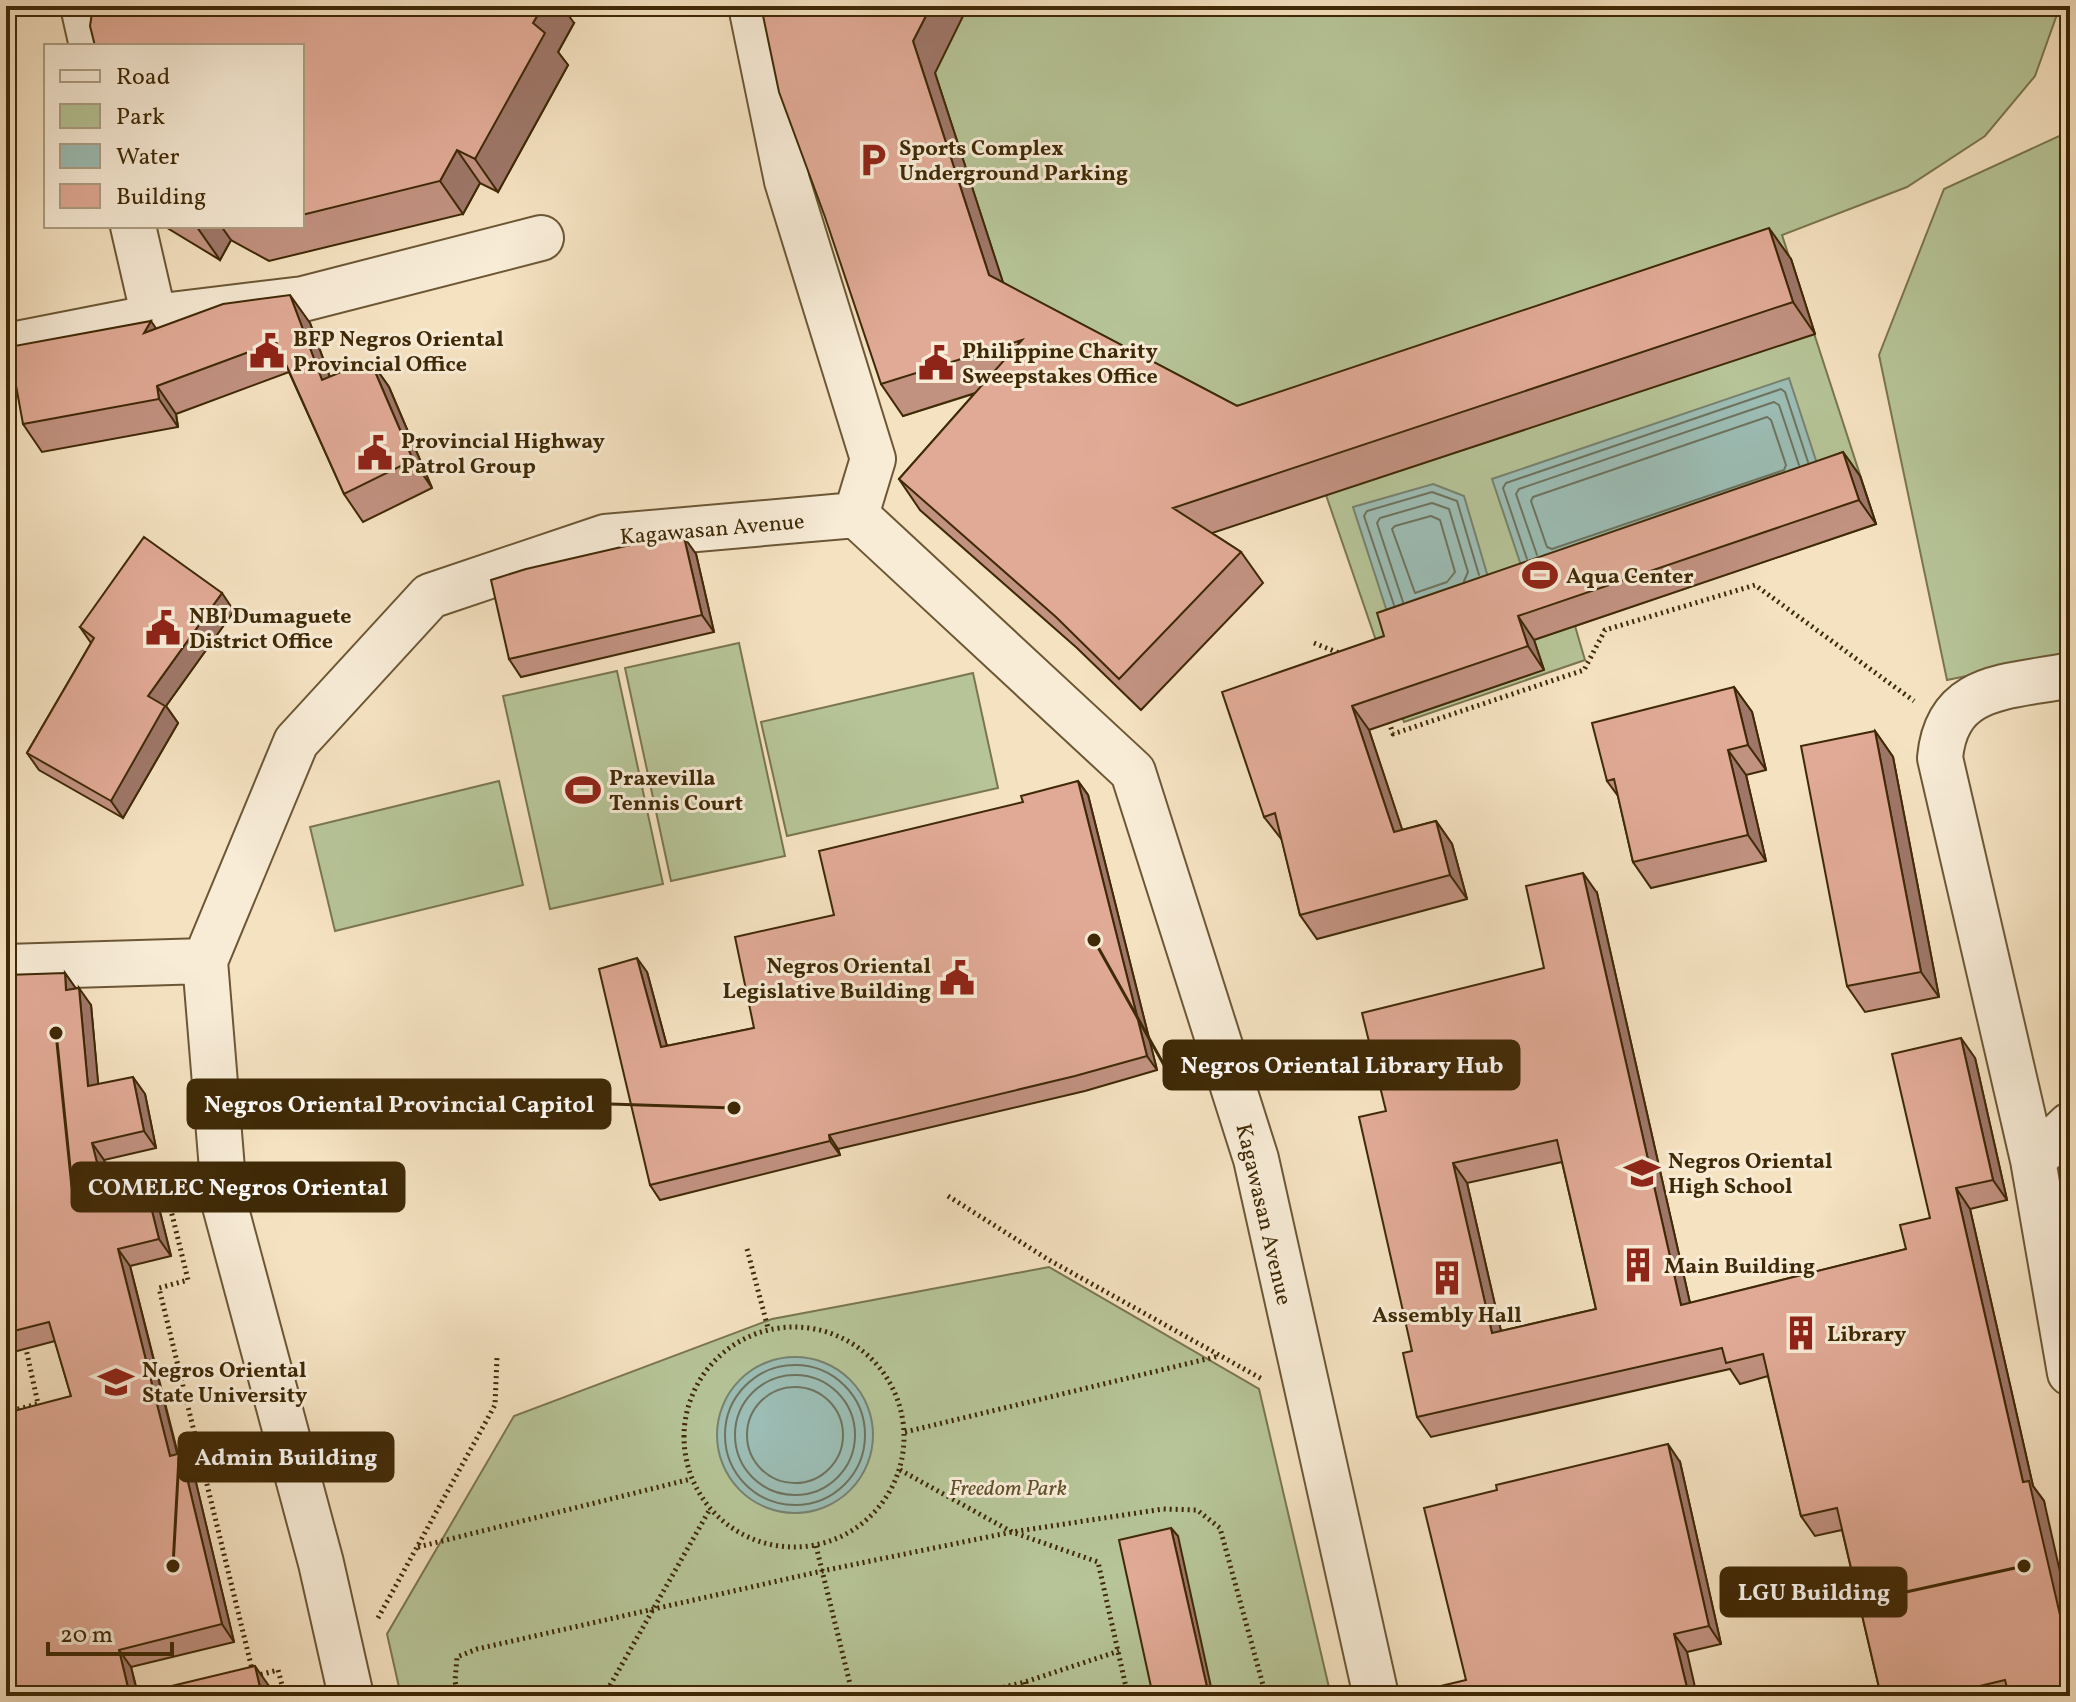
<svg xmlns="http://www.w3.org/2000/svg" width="2076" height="1702" font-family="Vollkorn,serif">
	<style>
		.green { fill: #b6c497; stroke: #7a764e; stroke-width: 2 }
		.water { fill: #9cbdb5; stroke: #77826f; stroke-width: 2 }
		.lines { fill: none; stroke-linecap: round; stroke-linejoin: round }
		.shore { stroke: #6e735e; stroke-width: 2 }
		.minor-casing { stroke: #6c5735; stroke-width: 48 }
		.path { stroke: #3f2906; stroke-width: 5; stroke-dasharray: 2 4; stroke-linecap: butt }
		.minor { stroke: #f8ecd7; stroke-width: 44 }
		.wall { fill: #c29281; stroke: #3f2906; stroke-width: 2; fill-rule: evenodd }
		.shaded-wall { fill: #9e7769; stroke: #3f2906; stroke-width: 2 }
		.building { fill: #e1aa96; stroke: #3f2906; stroke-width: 2; fill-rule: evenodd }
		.labels { text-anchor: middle; stroke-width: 6; stroke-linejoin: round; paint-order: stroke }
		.poi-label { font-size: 22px; font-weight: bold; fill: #3f2906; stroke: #f8ecd7; text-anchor: start }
		.street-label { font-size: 22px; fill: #3f2906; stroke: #f8ecd7 }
		.park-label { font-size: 22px; font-style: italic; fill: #5d502a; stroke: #f8ecd7 }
		.leader { fill: none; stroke: #3f2906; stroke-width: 3 }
		.callout-dot { fill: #3f2906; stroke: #f8ecd7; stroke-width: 3 }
		.callout { fill: #3f2906; stroke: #3f2906; stroke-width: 3 }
		.callout-label { font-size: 24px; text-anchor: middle; font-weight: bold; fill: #fff }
	</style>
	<rect width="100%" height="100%" fill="#f5e2c1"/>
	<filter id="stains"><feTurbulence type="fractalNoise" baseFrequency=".0025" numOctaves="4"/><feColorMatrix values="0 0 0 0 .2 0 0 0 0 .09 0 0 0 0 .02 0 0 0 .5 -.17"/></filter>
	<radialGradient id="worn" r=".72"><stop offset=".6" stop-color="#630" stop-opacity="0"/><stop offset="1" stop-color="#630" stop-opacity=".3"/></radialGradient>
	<path class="green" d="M786,6h1274l-25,70 -50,60 -78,51 -125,48 94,289 -301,102 10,34 -181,62 -78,-227 -69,23 -264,-130 -90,28 -56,-168z
		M2070,131v524l-123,25 -68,-325 65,-166z
		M739,643l46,213 -114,25 -46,-213z
		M617,671l46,213 -113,25 -47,-213z
		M973,673l25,115 -211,48 -26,-114z
		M499,781l24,104 -188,46 -25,-104z
		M1049,1267l210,122 72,307h-930l-14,-62 127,-218 258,-97z"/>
	<path class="water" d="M1789,378l36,110 -296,101 -37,-110z
		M1433,484l31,12 24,81 -94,56 -41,-126z
		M717 1435a78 78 0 1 1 156 0a78 78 0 1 1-156 0Z"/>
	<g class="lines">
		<path class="shore" d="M1767,417l4,3 15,45 -2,5 -232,79 -5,-2 -16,-46 2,-4z
			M1431,516l9,4 15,52 -8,10 -32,11 -23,-64 3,-3z
			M1537,555l-21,-61 3,-5 255,-87 5,3 20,60
			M1527,559l-24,-71 3,-5 275,-94 4,3 23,70
			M1403,602l-26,-79 3,-5 52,-15 17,6 19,63 -4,9
			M1394,605l-30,-89 3,-5 65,-19 25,9 22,74
			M725 1435a70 70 0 1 1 140 0a70 70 0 1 1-140 0Z
			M735 1435a60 60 0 1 1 120 0a60 60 0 1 1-120 0Z
			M747 1435a48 48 0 1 1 96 0a48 48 0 1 1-96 0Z"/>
		<g class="minor-casing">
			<path id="minor" d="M83,6l9,40
				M751,6l36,175 86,278 -17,56
				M133,226l21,91
				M6,346l148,-29 149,-18 238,-61
				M2070,675c-61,13 -123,7 -130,83l93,402 37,213
				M6,967l199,-6
				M2033,1160l37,-35
				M351,1696l-30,-133 -96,-357 -20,-245 91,-219 134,-146 175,-59 251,-22 277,257 123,387 120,537"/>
		</g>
		<path class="path" d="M1314,643l25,10
			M1387,716l6,18 191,-64 21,-40 150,-45 159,116
			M104,1180l56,-15 28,115 -29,8 94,385
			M948,1196l101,64 213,119
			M747,1249l21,79
			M684 1437a110 110 0 1 1 220 0a110 110 0 1 1-220 0Z
			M6,1412l32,-8 -13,-60
			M905,1432l314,-76
			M900,1470l112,62 86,30 30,134
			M816,1546l37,150
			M418,1547l273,-68
			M378,1618l117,-213 2,-47
			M255,1676l23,-6 7,26
			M1025,1682l3,14
			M458,1696l-3,-15 2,-24 20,-8 345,-78 190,-39 151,-23 34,1 23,18 46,168
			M604,1696l106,-187
			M968,1696l57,-14 94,-31"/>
		<use href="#minor" class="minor"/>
	</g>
	<path class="wall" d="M94,8l480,15 -16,29 10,13 -70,127 -18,-9 -17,31 -194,47 -38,-21 -11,20 -56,-34h138v-180z
		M935,73l68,210 234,123 554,-147 24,75 -603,199 29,19 22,31 -122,127 -64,-62 -157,-138 -21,-31 76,-86 -72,23 -22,-32z
		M310,323l20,54 40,-17 19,27 43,101 -69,34 -19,-28 -55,-122 -113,42 2,13 -136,25 -19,-28 133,-95z
		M1843,452l17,24 16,48 -342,116 10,30 -175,60 33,100 34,-9 16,23 15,55 -150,40 -17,-24 -18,-75 -18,-23 120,-181z
		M696,554l18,78 -193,45 -12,-18z
		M234,611l-68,95 12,17 -55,95 -84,-48 -12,-17 64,-110 -11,-16z
		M1734,687l18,25 14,58 -20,5 20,86 -115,27 -18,-26 -15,-66 -11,-15z
		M1875,731l18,26 46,240 -74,15 -18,-26z
		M1078,781l10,14 69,275 -72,21 -247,58 2,6 -180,45 -10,-15 -3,-213 20,74 87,-18 80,-113 189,-113z
		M1597,893l93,410 216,-54 24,-31 45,-160 32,142 -37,9 63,277 11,15 26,195h-189l-39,-166 -27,6 -14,-20 -33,-140 -28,8 -10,-15 -299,68 -14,-20 -5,-66 -26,-240 158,-143zM1562,1162l34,147 -95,22 -34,-148z
		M65,973l11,16 15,16 7,79 47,10 11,54 -52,12 11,44 33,-9 12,17 11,44 -41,10 48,188 15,16 41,172 -103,25 7,27 138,2h-270l65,-300 -16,-55 -49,13v-295l6,-1z
		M1680,1462l41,182 -34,8 -221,28z"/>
	<path class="shaded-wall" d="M543,6h19l12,17 -16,29 10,13 -70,127 -23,-33 58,-136z
		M931,6h37l-33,67 76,234 -22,-32 -76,-234z
		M457,150l23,33 -17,31 -23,-33z
		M198,226h23l10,14 -11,20 -23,-33z
		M1769,228l22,31 24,75 -22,-32z
		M290,295l20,28 31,85 -19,-28z
		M151,321l19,28 -26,-16z
		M370,360l19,27 43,101 -19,-28z
		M157,386l19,28 2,13 -19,-28z
		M1843,452l17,24 16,48 -17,-24z
		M684,537l12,17 18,78 -12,-17z
		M222,593l12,18 -68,95 12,17 -55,95 -12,-17 37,-105z
		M1518,616l16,24 10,30 -16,-24z
		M1734,687l18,25 14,58 -18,-25z
		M1352,706l17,24 42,126 -17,-24z
		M1875,731l18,26 46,240 -18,-25z
		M1728,750l18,25 20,86 -18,-26z
		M1078,781l10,14 69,275 -10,-14z
		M1436,821l16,23 15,55 -17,-24z
		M1583,873l14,20 98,432 -14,-20z
		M637,958l10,14 24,89 -10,-14z
		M65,973l12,17h-11z
		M79,988l12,17 9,98 -12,-17z
		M1961,1038l14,20 32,142 -14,-20z
		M133,1077l12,17 11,54 -12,-17z
		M829,1135l9,14 2,6 -10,-14z
		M92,1143l12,17 15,63 -11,-17z
		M1453,1163l14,20 39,170 -14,-20z
		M1956,1188l14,21 63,277 11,15 26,115v42l-47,-176z
		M148,1195l12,17 11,44 -12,-17z
		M118,1249l12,17 52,207 -12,-17z
		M1668,1444l12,18 41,182 -12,-18z
		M181,1453l12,17 41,172 -12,-18z
		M1171,1528l7,8 35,160h-4z
		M1674,1634l13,18 10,44h-8z
		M119,1650l12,17 7,29h-8z
		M255,1666l21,30h-14z"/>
	<path class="building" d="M93,6h450l-10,17 12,10 -70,126 -18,-9 -17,31 -138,34v-169h-207l-5,-20z
		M761,6h170l-18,35 76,234 248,131 532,-178 24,74 -620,206 68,44 -122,127 -63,-62 -157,-138 123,-139 -141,44 -56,-167 -46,-125z
		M290,295l32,85 48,-20 43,100 -69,34 -68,-152 -119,44 2,13 -136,25 -14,-77 142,-26 -7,12 79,-29z
		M1843,452l16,48 -341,116 10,30 -176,60 42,126 42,-11 14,54 -150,40 -25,-102 -11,4 -42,-125 162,-56 -7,-23z
		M144,537l78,56 -74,103 17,10 -54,95 -84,-48 67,-115 -14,-11z
		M684,537l18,78 -193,44 -18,-79 35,-11 126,-29z
		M1734,687l14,58 -20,5 20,85 -115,27 -19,-83 -7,2 -15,-58z
		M1875,731l46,241 -74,14 -46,-240z
		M1078,781l69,275 -72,20 -246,59 1,6 -180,44 -51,-216 38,-11 24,89 93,-19 -19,-91 99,-22 -15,-64 204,-49 -2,-6z
		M1583,873l98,432 225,-56 -6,-24 30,-7 -38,-164 69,-16 32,142 -37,8 67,294 6,-1 41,177v38h-61l-4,-16 -67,16h-57l-44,-188 -36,8 -38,-162 -37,9 -4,-15 -305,69 -14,-64 9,-2 -53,-234 27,-6 -24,-98 182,-45 -18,-82zM1557,1140l39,169 -104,24 -39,-170z
		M65,973l1,17 13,-2 9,98 45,-9 11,54 -52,12 16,63 40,-11 11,44 -41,10 52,207 11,-3 41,171 -103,26 11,46h-124v-283l65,-17 -22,-74 -43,11v-274l6,-1 -6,-57v-26z
		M1668,1444l41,182 -35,8 15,62h-259l-2,-7 38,-9 -42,-172 73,-18 -1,-5z
		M1171,1528l38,168h-56l-34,-156z
		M255,1666l7,30 -128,-1z"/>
	<defs>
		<g id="parking-bare" transform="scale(2.76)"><path d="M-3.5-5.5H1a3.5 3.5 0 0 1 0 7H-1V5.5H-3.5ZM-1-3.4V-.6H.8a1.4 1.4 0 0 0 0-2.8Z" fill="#8f2418" stroke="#f8ecd7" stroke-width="2.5" paint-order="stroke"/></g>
		<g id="civic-bare" transform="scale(2.76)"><path d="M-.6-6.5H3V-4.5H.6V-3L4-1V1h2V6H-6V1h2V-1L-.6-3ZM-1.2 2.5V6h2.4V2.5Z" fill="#8f2418" stroke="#f8ecd7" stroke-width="2.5" paint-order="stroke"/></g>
		<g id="stadium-bare" transform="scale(2.76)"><path d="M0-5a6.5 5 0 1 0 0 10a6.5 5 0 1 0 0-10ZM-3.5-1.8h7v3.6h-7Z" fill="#8f2418" stroke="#f8ecd7" stroke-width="2.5" paint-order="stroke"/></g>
		<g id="school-bare" transform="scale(2.76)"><path d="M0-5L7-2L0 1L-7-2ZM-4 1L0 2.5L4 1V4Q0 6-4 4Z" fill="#8f2418" stroke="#f8ecd7" stroke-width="2.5" paint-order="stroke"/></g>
		<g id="building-bare" transform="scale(2.76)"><path d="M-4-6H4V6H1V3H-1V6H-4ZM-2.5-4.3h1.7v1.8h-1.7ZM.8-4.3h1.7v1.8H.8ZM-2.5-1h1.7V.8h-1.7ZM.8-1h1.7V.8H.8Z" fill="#8f2418" stroke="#f8ecd7" stroke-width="2.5" paint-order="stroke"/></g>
		<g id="university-bare" transform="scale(2.76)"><path d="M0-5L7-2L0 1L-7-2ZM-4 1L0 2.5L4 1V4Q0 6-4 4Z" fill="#8f2418" stroke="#f8ecd7" stroke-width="2.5" paint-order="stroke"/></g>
	</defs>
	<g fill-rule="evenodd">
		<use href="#parking-bare" x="873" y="160"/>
		<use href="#civic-bare" x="267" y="351"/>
		<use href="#civic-bare" x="936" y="363"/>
		<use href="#civic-bare" x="375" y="453"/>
		<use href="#stadium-bare" x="1540" y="575"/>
		<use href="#civic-bare" x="163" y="628"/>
		<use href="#stadium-bare" x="583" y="790"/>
		<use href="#civic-bare" x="957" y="978"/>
		<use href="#school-bare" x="1642" y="1173"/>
		<use href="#building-bare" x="1638" y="1265"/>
		<use href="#building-bare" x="1447" y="1278"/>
		<use href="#building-bare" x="1801" y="1333"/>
		<use href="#university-bare" x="116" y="1382"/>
	</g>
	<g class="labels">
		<g class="poi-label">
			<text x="899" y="155">Sports Complex<tspan x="899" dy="25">Underground Parking</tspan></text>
			<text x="293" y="346">BFP Negros Oriental<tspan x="293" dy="25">Provincial Office</tspan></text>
			<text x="962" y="358">Philippine Charity<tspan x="962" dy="25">Sweepstakes Office</tspan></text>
			<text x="401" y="448">Provincial Highway<tspan x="401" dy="25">Patrol Group</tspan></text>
			<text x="1566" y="583">Aqua Center</text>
			<text x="189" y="623">NBI Dumaguete<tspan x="189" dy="25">District Office</tspan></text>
			<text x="609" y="785">Praxevilla<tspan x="609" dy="25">Tennis Court</tspan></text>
			<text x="931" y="973" text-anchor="end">Negros Oriental<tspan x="931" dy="25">Legislative Building</tspan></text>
			<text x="1668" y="1168">Negros Oriental<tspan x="1668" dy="25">High School</tspan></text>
			<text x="1664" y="1273">Main Building</text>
			<text x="1447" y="1322" text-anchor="middle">Assembly Hall</text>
			<text x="1827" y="1341">Library</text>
			<text x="142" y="1377">Negros Oriental<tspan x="142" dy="25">State University</tspan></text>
		</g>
		<g class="street-label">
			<text transform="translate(712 528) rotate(-5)" y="8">Kagawasan Avenue</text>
			<text transform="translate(1265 1214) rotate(77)" y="8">Kagawasan Avenue</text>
		</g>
		<g class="park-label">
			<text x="1008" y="1495">Freedom Park</text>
		</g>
	</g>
	<path class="leader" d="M1094 940L1164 1065M734 1108L610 1104M56 1033L72 1187M173 1566L179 1457M2024 1566L1906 1592"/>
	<g class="callout-dot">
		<circle cx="1094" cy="940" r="8"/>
		<circle cx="734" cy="1108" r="8"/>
		<circle cx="56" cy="1033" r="8"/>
		<circle cx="173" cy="1566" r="8"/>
		<circle cx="2024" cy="1566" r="8"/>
	</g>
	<g class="callout">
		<rect x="1164" y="1041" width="355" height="48" rx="8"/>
		<rect x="188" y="1080" width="422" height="48" rx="8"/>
		<rect x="72" y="1163" width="332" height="48" rx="8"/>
		<rect x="179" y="1433" width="214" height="48" rx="8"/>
		<rect x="1721" y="1568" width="185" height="48" rx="8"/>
	</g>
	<g class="callout-label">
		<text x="1342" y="1073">Negros Oriental Library Hub</text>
		<text x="399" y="1112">Negros Oriental Provincial Capitol</text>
		<text x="238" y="1195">COMELEC Negros Oriental</text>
		<text x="286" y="1465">Admin Building</text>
		<text x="1814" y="1600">LGU Building</text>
	</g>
	<rect width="2076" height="1702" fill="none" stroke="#f5e2c1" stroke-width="32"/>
	<rect x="8" y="8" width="2060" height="1686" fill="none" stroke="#3f2906" stroke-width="4"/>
	<rect x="16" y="16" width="2044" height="1670" fill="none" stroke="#3f2906" stroke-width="2"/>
	<rect x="44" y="44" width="260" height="184" fill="#f8ecd7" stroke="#ae9e83" stroke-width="2"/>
	<rect x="60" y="70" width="40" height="12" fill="#f8ecd7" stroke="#ae9e83" stroke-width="2"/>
	<text x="116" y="84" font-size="24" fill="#3f2906">Road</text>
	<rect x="60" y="104" width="40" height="24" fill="#b6c497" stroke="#ae9e83" stroke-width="2"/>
	<text x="116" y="124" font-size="24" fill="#3f2906">Park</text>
	<rect x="60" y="144" width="40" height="24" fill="#9cbdb5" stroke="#ae9e83" stroke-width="2"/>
	<text x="116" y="164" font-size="24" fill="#3f2906">Water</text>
	<rect x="60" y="184" width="40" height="24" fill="#e1aa96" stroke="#ae9e83" stroke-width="2"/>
	<text x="116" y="204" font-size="24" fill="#3f2906">Building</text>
	<path d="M48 1642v12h124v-12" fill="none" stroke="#3f2906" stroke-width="4"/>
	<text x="60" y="1642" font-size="24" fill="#3f2906" stroke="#f8ecd7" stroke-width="6" paint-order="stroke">20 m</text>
	<rect width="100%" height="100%" filter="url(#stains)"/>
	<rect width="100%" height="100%" fill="url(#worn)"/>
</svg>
